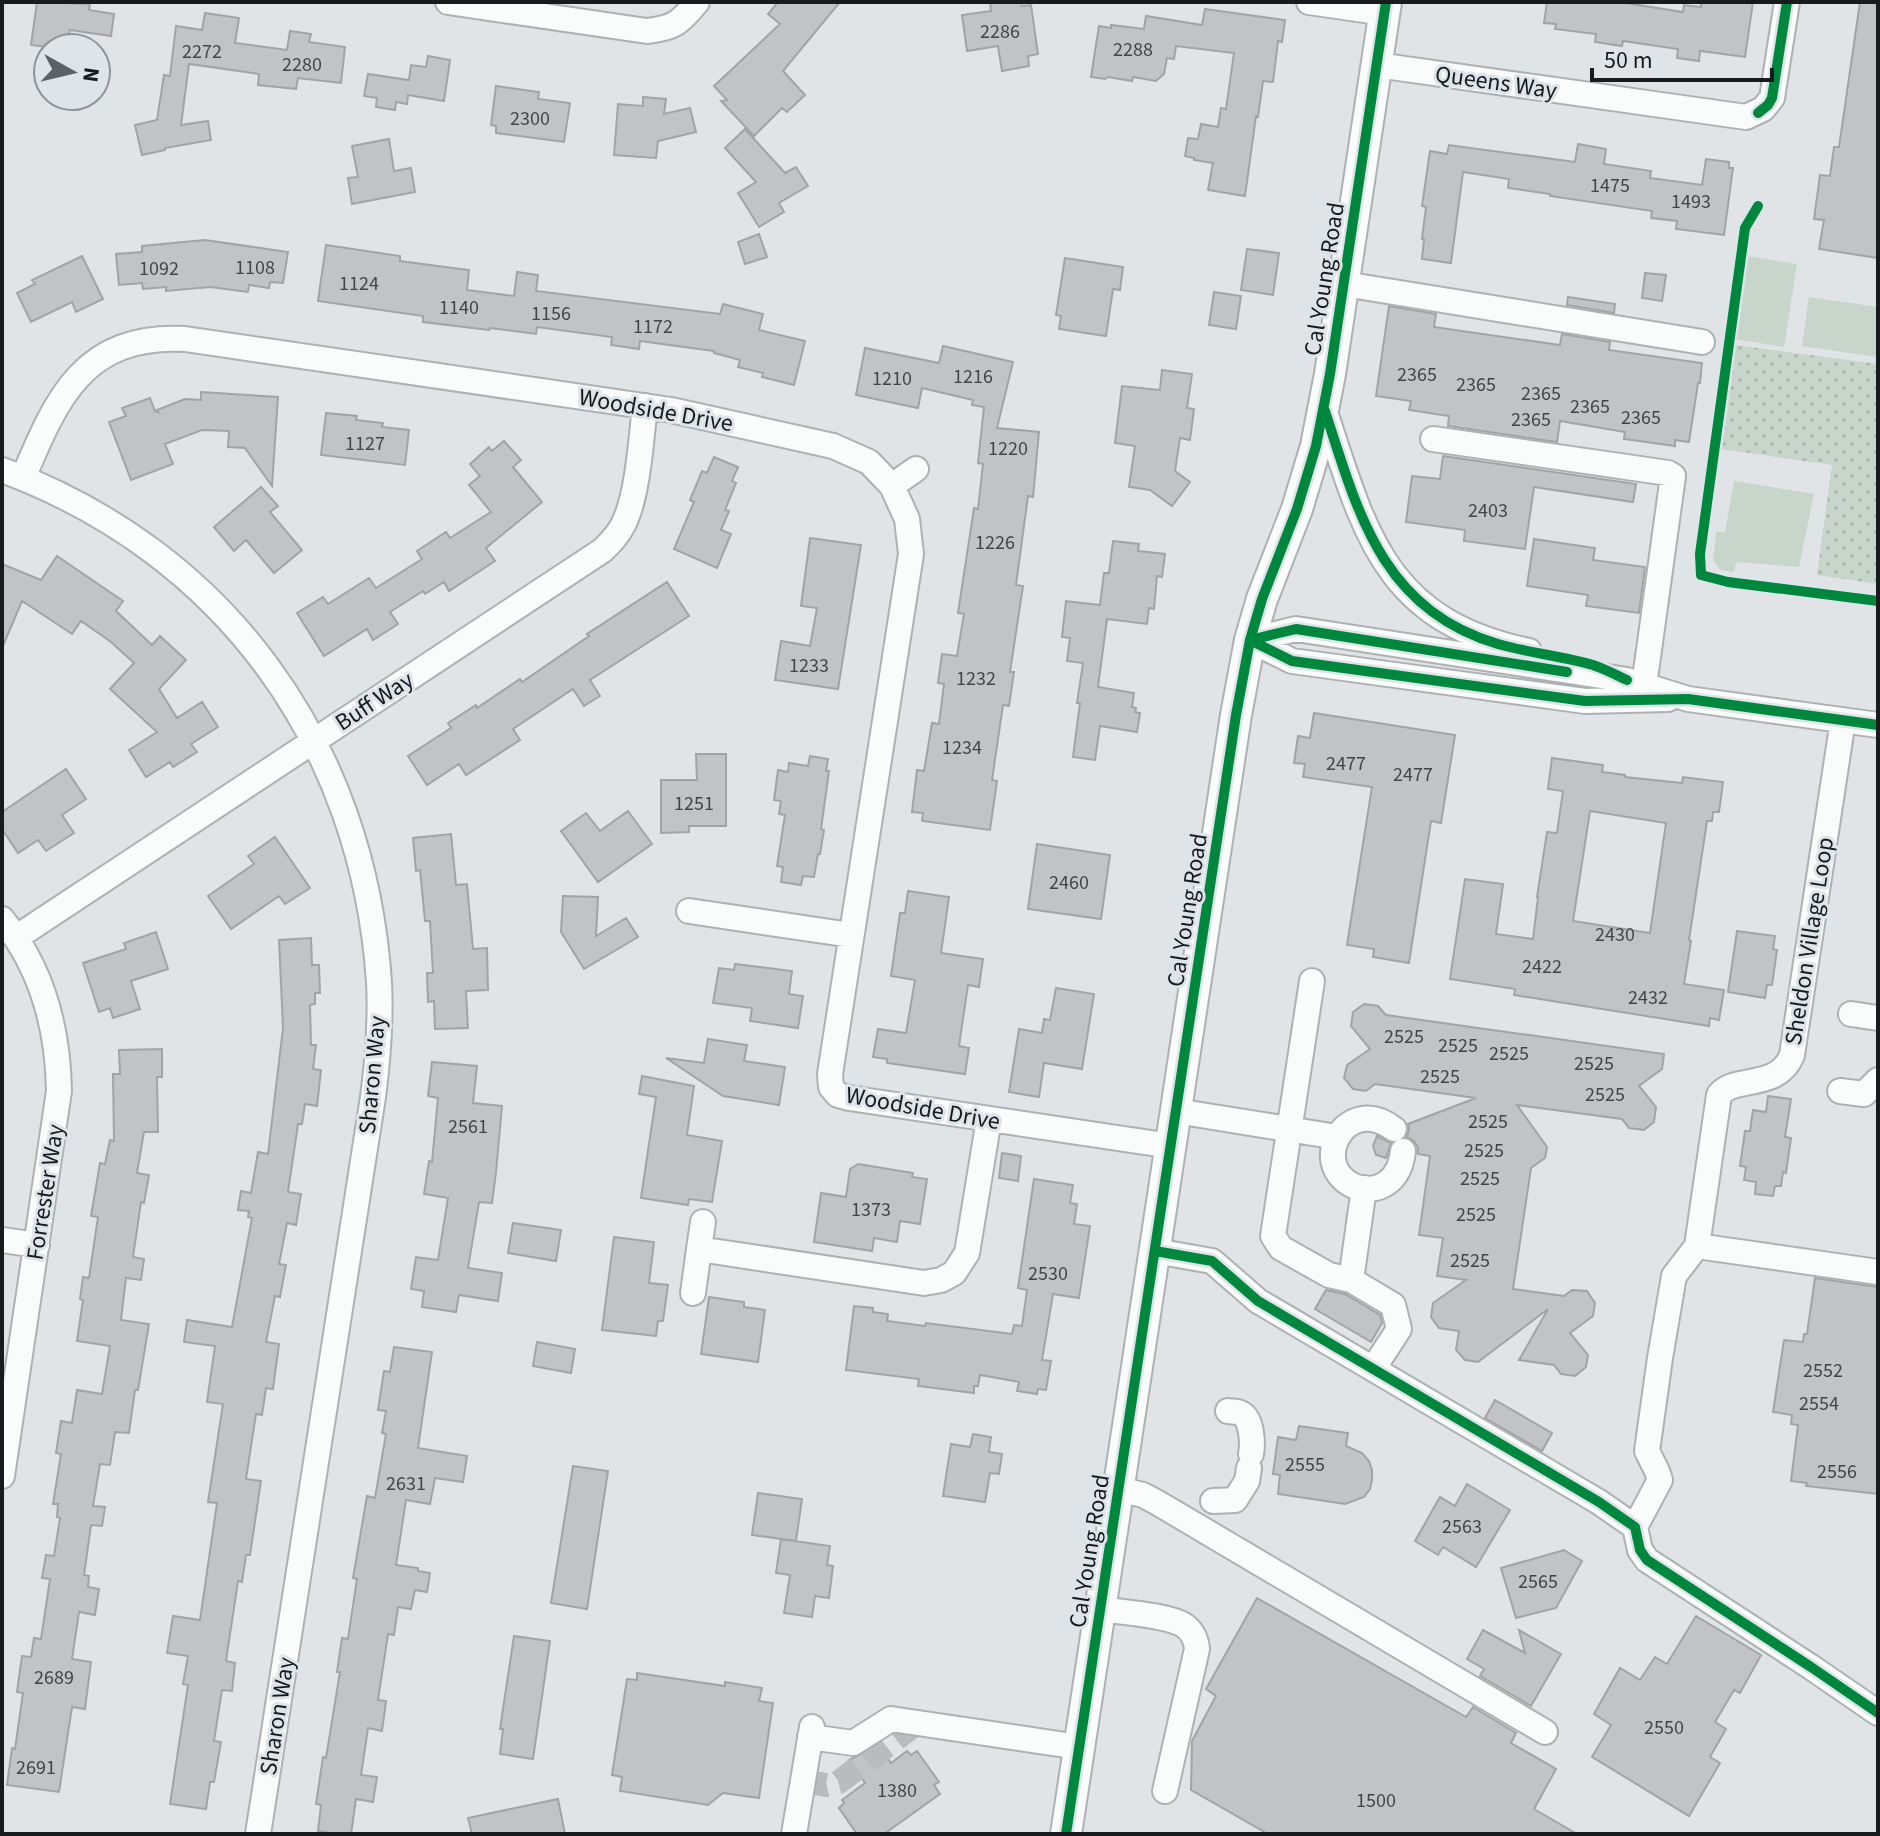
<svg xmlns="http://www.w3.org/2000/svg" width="1880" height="1836" font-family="'Source Sans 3',sans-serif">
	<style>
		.grass { fill: url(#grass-dots) }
		.garden { fill: #c8d5ca }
		.building { fill: #c1c3c5; stroke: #a2a3a6; stroke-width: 2; fill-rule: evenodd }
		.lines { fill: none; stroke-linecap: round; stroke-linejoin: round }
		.minor-tunnel { stroke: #b8bcbf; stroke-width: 24; stroke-dasharray: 24 12; stroke-linecap: butt }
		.minor-casing { stroke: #aeb1b3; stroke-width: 28 }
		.major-casing { stroke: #aeb1b3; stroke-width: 34 }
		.minor { stroke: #fafbfb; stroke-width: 24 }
		.major { stroke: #fafbfb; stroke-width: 30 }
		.cycleway-casing { stroke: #dde4ea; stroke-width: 15 }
		.cycleway { stroke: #00873e; stroke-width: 10 }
		.labels { text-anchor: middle; stroke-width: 6; stroke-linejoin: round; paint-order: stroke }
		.number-label { font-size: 20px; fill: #424547 }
		.street-label { font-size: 24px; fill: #181b1d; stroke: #dde4ea }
	</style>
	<defs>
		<pattern id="grass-dots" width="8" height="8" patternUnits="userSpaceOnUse" patternTransform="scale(2)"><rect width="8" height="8" fill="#c8d5ca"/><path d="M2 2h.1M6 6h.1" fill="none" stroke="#abb6ad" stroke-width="1.8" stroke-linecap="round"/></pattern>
	</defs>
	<rect width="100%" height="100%" fill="#e0e4e7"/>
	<path class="grass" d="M1735,345l143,19v220l-61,-9 15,-110 -111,-16z"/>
	<path class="garden" d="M1747,256l50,8 -13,83 -50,-8z
		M1809,297l69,10v50l-76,-11z
		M1734,481l80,13 -15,73 -63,-5 -2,10 -14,-2 -7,-10 3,-28h9z"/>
	<path class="building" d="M37,2l53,2 -1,6 25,4 -3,22 -41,-6 -2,9 -10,-2 -2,11 -25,-3z
		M778,2h62l-57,69 22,24 -18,17 -5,-4 -28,28 -33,-35 6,-1 -13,-14 66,-62 -12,-10z
		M990,2h31l1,4 9,-1 7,49 -10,2 1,10 -27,5 -4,-25 -31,5 -5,-36 29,-4z
		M1547,2h72l64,10 1,-7 17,2v-5h52l-8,55 -45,-6 -1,10 -22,-3 1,-9 -55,-8 -1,5 -27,-4 1,-8 -41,-5 1,-5 -12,-1z
		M1860,2h18v256l-59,-9 5,-29 -10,-1 6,-44 10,1 4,-29h5z
		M1205,9l80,11 -3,22 -4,-1 -5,41 -10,-1 -5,36 -2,-1 -11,80 -37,-6 5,-27 -19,-3v-2l-9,-2 3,-18 10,1 3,-15 17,3 3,-19 5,1 8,-56 -58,-7 -2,13 -7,-1 -3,16 -8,7 -23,-4 -1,4 -24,-4 -3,2 -14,-2 8,-51 12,2v-3l33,4 2,-13 56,9z
		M205,13l34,5 -4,25 52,7 3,-19 21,3 -2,8 36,5 -4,36 -43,-5 -2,11 -38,-4 1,-11 -70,-10 -8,61 27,-4 3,19 -46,8v2l-23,5 -7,-30 22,-5 7,-45 6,1 6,-50 26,4z
		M428,56l22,4 -6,41 -36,-6 -1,9 -11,-2 -1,8 -19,-3 1,-9 -13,-2 4,-22 41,6 2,-15 15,2z
		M496,86l43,6 -1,7 32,4 -6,39 -68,-9v-7l-5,-1z
		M643,97l23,2 -2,15 26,-6 6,24 -38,9 -2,17 -42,-3 4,-51 25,2z
		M745,129l40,44 11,-6 12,19 -29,17 5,9 -25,15 -21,-34 18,-11 -31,-34z
		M389,139l5,32 17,-3 4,24 -63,12 -4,-26 10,-1 -6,-31z
		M1578,144l28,5 -2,15 47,7 -1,7 52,7 4,-26 23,3v6h4l-9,67 -48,-6 1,-8 -26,-3 1,-7 -102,-15v-2l-42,-6 1,-9 -46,-7 -12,91 -29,-4 2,-20h-2l4,-32 -4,-1 8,-55 17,3 2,-9 126,17z
		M759,234l8,23 -22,7 -7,-22z
		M205,240l83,12 -5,31 -13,-1 -1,6 -20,-3 -1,7 -38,-5 -44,4v-4l-23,2 -1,-6 -23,2 -3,-31 26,-2v-6z
		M326,245l74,11v5l69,9 -2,20 47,6 3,-24 21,3 -2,16 184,23 3,-10 40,10 -4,16 46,11 -11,44 -32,-8 1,-4 -25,-6 2,-7 -26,-7v-2l-74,-10 -1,8 -28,-4 1,-8 -75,-10 -1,7 -46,-6 -1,2 -66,-8v-6l-105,-15z
		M1247,249l32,4 -6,42 -32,-5z
		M82,256l21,43 -27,13 -4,-10 -41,20 -14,-29 18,-9 -3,-4z
		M1065,258l58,9 -3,23 -7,-1 -7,47 -47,-7 2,-13 -5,-1z
		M1645,273l21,2 -4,26 -20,-3z
		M1214,292l27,4 -5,33 -27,-4z
		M1568,297l47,7 -1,9 -47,-8z
		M1389,306l47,8 -2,13 126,18 2,-11 48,8 -1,8 93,13 -2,20h-2l-9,59 -14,-2v6l-51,-7 1,-7 -65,-11 -3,21 -109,-16 1,-10 -40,-6 2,-9 -35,-5z
		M943,346l70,16 -16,66 42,4 -6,65 -5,-1 -12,89 7,1 -13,86h4l-5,34 -6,-1 -11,75 5,1 -7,49 -68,-9 1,-8 -11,-1 5,-42 7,1 8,-48 7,1 5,-40 -6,-1 4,-29 15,2 7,-42 -6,-1 16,-105 4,1 5,-45 -5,-1 6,-56 -12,-2 1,-5 -51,-12 -4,20 -62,-13 9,-47 74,15z
		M1162,370l30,4 -5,34 7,1 -4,31 -10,-2 -5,33 15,11 -18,24 -22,-16 -21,-3 6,-41 -20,-3 7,-57 38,4z
		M201,392l77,5 -6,89 -27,-38 -17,-1 1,-16 -27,-1 -37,14 8,20 -42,16 -22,-58 17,-6 -4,-8 28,-10 5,13 3,1 -1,-2 28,-11 16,1z
		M326,413l31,3 -1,4 27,3 -1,4 27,3 -4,35 -84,-10z
		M504,441l17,19 -8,7 29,35 -56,46 9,13 -46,30 -5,-9 -19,12 -2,-3 -33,21 8,12 -25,16 -6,-11 -43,27 -27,-43 26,-16 5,7 41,-26 7,10 46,-29 -5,-8 29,-19 4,6 41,-26 -22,-27 11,-9 -10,-12 19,-17 3,4z
		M1443,456l193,28 -3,18 -99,-15 -9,62 -61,-8 1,-11 -59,-8 6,-46 28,3z
		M714,457l24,10 -6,14 4,2 -11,27 4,1 -8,19 10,4 -14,34 -43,-19 20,-47 -4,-2 12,-29 5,2z
		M261,487l17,19 -8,6 32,38 -28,23 -28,-33 -12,11 -20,-24z
		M810,538l51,7 -23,144 -63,-9 6,-39 29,5 7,-38 -16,-2z
		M1534,539l61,9 -2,12 52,7 -6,46 -53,-7 2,-11 -61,-9z
		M1113,541l26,3 -1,7 27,3 -3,23 -5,-1 -3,33 -5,-1 -2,16 -40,-5 -9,68 36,6 -2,14 4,1 -1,4 5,1 -3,19 -37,-6 -5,34 -22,-3 7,-54h-3l6,-40 -16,-2 3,-23 -8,-1 4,-36 34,4 4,-32h5z
		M57,556l66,45 -7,10 36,34 8,-9 26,24 -27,29 18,29 25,-16 16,25 -27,17 6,8 -24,15 -3,-5 -24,15 -17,-27 28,-18 -47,-43 24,-26 -23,-21 -30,-21 -9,13 -50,-33 -20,47v-84l39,16z
		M667,582l22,34 -99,64 10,16 -16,10 -11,-17 -60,40 7,11 -54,35 -7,-11 -32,21 -19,-29 43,-28 -3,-5 28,-18 1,3 43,-29 2,3 67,-46 -2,-2z
		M1314,713l141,22 -14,88 -10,-2 -22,142 -36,-6 1,-8 -27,-4 25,-158 -69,-10 2,-13 -11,-1 4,-27 12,2z
		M696,754h30v72h-37v6l-28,1v-53h36z
		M810,756l18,3 -2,12h3l-8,58 3,1 -4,24h-2l-4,23 -11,-1 -2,9 -20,-3 2,-15 -6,-1 8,-51 -6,-1 2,-13 -7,-1 4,-30 10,2 1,-9 19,3z
		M1552,758l51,7 -1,7 23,3v2l57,6 1,-6 40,5 -4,30h-6l-1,9h-5l-18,119 2,1 -7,43 40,6 -5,30 -9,-2 -1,8 -195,-31 1,-6 -65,-10 15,-100 38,5 -7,50 37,5 5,-42h-1l10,-65 10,1 6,-42 -15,-2zM1590,811l76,12 -16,110 -77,-12z
		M66,769l20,30 -24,16 12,18 -28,18 -8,-11 -20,13 -16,-24v-17z
		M628,811l24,33 -54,38 -37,-51 25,-18 14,18z
		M451,834l5,51 11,-1 6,65 14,-1 1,42 -22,1 2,37 -33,1 -1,-28 -6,1 -1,-29h6l-3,-52h-5l-5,-51 -4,1 -3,-33z
		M275,837l35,51 -25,16 -6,-8 -48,33 -23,-33 46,-32 -6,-8z
		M1037,844l73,11 -9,64 -73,-10z
		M908,891l41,6 -8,56 42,6 -4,28 -11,-2 -9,61 10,2 -4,26 -78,-11v-4l-14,-2 5,-28 28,4 9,-53 -24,-4 9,-63h5z
		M563,896l35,1 -2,39 30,-18 12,19 -54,32 -23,-37z
		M1737,931l38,5 -2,13 4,1 -5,35h-5l-2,13 -37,-6z
		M156,932l12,37 -37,12 9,28 -27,9 -3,-10 -11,4 -16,-49 43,-14 -2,-6z
		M311,938l1,27h7l1,28h-5v11l-5,1 1,40h5l-3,24 8,1 -4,36 -12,-2 -3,20h-4l-10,68 13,2 -5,31 -9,-2 -8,41 7,1 -6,32 -5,-1 -9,46 13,2 -6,45 -7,-1 -4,27 -6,-1 -10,65 15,2 -11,74h-4l-4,27 -4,-1 -12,80 9,2 -3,28 -10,-1 -8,51 7,1 -7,40h-4l-4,27 -36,-5 18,-119 -5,-1 5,-28 -21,-3 6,-37 27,4 17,-117 -9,-1 15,-98 -16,-2 8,-56 -31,-4 3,-22 45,7 20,-109 -4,-1 1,-6 -11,-1 3,-19 10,2 7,-41 10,2 15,-126 -4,-88z
		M735,964l57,7 -3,23 14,2 -5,32 -48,-7 2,-13 -39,-5 6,-35 15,2z
		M1056,988l38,6 -12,75 -38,-6 -5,34 -30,-5 10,-63 23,4 2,-14 6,1z
		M1364,1004l14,2 8,9 278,39 -2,15 -23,17 17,21 -2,15 -10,8 -15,-2 -7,-9 -105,-14 30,42 -2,11 -14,10 -18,121 51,7 8,-6 15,1 8,12 -2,13 -23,17 18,22 -2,12 -11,9 -14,-2 -7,-9 -35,-5 29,-51 -70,53 -13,-2 -9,-10 3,-19 -20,-3 -8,-11 2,-14 33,-23 -29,-4 6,-38 -24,-3 11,-79 -12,-2v-6l-4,-7 -7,-4 2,-8 -1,-5 68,-26 -101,-14 -9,7 -13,-2 -9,-11 3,-13 23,-16 -19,-23 2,-14z
		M708,1039l39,6 -3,16 41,6 -6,38 -56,-9 -57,-38 38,5z
		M162,1049v28h-5l1,55h-14l-7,41 12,2 -5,28 -3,-1 -8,55 11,2 -3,21 -15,-2 -5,42 28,4 -11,66h-3l-6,43 -14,-1 -5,33 -10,-1 -7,42 12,1 -3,19 -11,-1 -7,50 5,1 -1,11 11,2 -4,26 -16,-3 -7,47 19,3 -6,47 -13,-2 -13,85 -52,-7 5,-37 3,1 8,-56 -6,-1 5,-36 9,1 3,-19 7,1 9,-60 -8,-1 4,-23 8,1 6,-38 -3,-1 1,-13h-5l8,-50 -5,-1 5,-32 11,2 5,-33 25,4 8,-48 -33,-5 6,-41 -3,-1 3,-22 6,1 9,-61 -7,-1 9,-53 5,1 5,-24 4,1 -1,-67h7l-1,-24z
		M432,1062l45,4 -4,37 29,3 -6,66 -4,31 -13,-1 -11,66 34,5 -4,28 -39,-6 -3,17 -34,-5 2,-16 -13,-2 5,-32 22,3 10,-62 -24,-4 5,-33 3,1 6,-64 -10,-2z
		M642,1076l52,10 -7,49 35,6 -10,61 -23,-3 -1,6 -47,-7 15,-101 -17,-3z
		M1768,1096l23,3 -6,38 6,1 -5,35 -3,-1 -2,14h-6l-2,10 -18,-2 1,-12 -12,-2 2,-13 -6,-1 5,-35h5l3,-21 13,2z
		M1377,1136l14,7 -5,15 -10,-3 -3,-9z
		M1002,1153l19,3 -3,25 -19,-3z
		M858,1164l55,9 -1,4 15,2 -7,45 -20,-3 -3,21 -23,-4 -2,13 -58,-9 7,-49 25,4 4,-28z
		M1034,1179l39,6 -3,18 7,1 -3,20 16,2 -11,72 -26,-4 -11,66 9,1 -5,29 -8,-1 -1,5 -20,-3 2,-9 -39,-7 -2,11h-4v7l-56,-7 1,-7 -73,-9 8,-64 19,2v4l15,2 -1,7 38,5 1,-3 86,11 2,-9 8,1 5,-36 -9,-2z
		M513,1223l48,7 -5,31 -48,-8z
		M614,1237l40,5 -5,41 19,2 -5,36h-5l-2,15 -54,-6z
		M1815,1278l63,9v207l-72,-8 1,-3 -16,-2 7,-56 -7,-1 1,-9 -19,-3 11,-72 19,2 1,-8h3z
		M1326,1290l19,4 35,21 2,8 -11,19 -56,-33z
		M709,1297l35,5v5l21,3 -7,52 -57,-8z
		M537,1342l38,7 -4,24 -38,-7z
		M394,1347l38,5 -14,96 49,8 -4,26 -28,-4 -5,26 -24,-4 -10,65 22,3v3l12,2 -3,19 -12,-2 -4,19 -13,-2 -4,28 -6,-1 -10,66 8,1 -4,30 -14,-3 -7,47 16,2 -4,25 -17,-3 -5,35h-13l-20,-3 3,-26 -5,-1 7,-47 3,1 14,-86h-3l5,-34 6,1 9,-60 -4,-1 14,-82 8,2 11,-64 -4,-1 4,-22 -8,-1 6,-39 6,1z
		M1495,1400l57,33 -10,18 -57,-33z
		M1299,1426l49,7 -2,13 16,7 7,8 3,9v10l-2,9 -6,8 -19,7 -67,-10 2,-19 -7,-1 5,-37 18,3z
		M973,1434l18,3 -2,15 13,2 -3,20 -9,-1 -5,29 -42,-6 8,-52 19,3z
		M573,1466l35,5 -21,138 -36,-6z
		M1467,1484l43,26 -34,57 -33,-20 -5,8 -23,-14 25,-44 15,9z
		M758,1493l44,6 -6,42 -44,-6z
		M781,1539l49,7 -3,19 6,1 -4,32 -14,-2 -3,21 -28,-4 6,-38 -14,-2z
		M1564,1550l18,11 -26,47 -40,10 -15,-50z
		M1257,1598l209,119 7,-10 43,26 -5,10 45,26 -22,40 43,25h-309l-77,-44 1,-49 24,-45 -10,-7z
		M1696,1616l65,39 -21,38 -6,-3 -19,32 11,7 -16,28 10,6 -31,53 -97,-59 19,-32 -17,-11 26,-46 20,12 15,-23 12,7z
		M1483,1630l42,23 -6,-23 42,24 -30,52 -51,-30 4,-7 -17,-10z
		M514,1636l36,5 -17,118 -33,-5 3,-25h-3z
		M637,1673l88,13v-4l37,6 -3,13 14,2 -14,95 -36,-5 -15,12 -88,-14 2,-14 -10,-2 15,-96 10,1z
		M878,1745l13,18 16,-12 4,4 6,-4 22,31 -5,3 6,9 -56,40h-27l-18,-26 5,-5 -2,-3 23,-17 -16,-23z
		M558,1799l7,35h-93l-4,-16z"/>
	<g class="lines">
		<path class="minor-tunnel" d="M803,1781l23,4 13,-3 78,-59"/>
		<g class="minor-casing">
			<path id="minor" d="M448,2l199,29c27,-3 33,-8 50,-29
				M1309,2l76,11
				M1377,65l369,52 17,-8 9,-11 15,-96
				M1344,284l358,58
				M1324,409c41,124 60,212 205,242
				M1433,439l235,34 5,3 -29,210
				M2,470c224,83 361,275 377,512 2,39 -1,77 -6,115l-115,737
				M23,478c34,-81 61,-144 162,-139l486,71 162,36 36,16 23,24 15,33 4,35 -81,520 1,13 7,8 11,3 322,48
				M892,486l24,-17
				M1250,640l46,-11 331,51 61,19 190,26
				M1250,640l42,21 293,40 83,-2
				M689,911l162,24
				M2,919c40,49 56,110 57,172l-57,385
				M17,937l586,-387c8,-8 15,-15 20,-25 15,-29 18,-85 22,-119
				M1312,981l-39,255 8,12 48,27 22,5
				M1851,1014l27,4
				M1840,1091l24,3 14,-14
				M1176,1111l161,26
				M1394,1129c-12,-9 -26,-14 -41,-7 -10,5 -16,14 -19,24 -11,46 63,65 69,5
				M1364,1188l-13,92 42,25 6,24 -26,40
				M2,1240l35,5
				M1697,1246l181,26
				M699,1249l4,-27
				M1155,1251l57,10 46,40 341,201 36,25 5,23 7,10 164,107 67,46
				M693,1293l6,-44 225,34 17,-3 13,-7 13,-20 22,-134
				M1228,1411c5,1 10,0 14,3 10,6 11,30 9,40
				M1118,1489l25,6 15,8 387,229
				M1213,1501l22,-1 12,-19 2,-13
				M1635,1527l25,-47 -3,-9 -10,-20 13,-93 14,-82 23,-30 22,-151c14,-20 59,-4 73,-40l51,-335
				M1100,1609c20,3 70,6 85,17 8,6 11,13 12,23l-32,142
				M810,1737l43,6 38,-24 188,28
				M794,1834l18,-107"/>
		</g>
		<g class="major-casing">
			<path id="major" d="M1066,1834l170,-1119 14,-75 12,-41 35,-90 19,-63 14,-72 56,-372"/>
		</g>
		<use href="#minor" class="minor"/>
		<use href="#major" class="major"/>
		<g class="cycleway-casing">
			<path id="cycleway" d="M1758,113l10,-8 4,-7 15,-96
				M1758,206l-13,22 -45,326 1,21 27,7 150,19
				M1325,411c33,102 57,199 173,233 31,9 64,12 95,21 12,4 23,10 34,15
				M1250,640l42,21 293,40 103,-2 190,26
				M1250,640l46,-11 271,43
				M1155,1251l57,10 46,40 341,201 36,25 5,23 7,10 164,107 67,46
				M1066,1834l170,-1119 14,-75 12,-41 35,-90 19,-63 14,-72 56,-372"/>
		</g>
		<use href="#cycleway" class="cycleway"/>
	</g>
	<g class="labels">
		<g class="number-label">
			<text x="1000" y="38">2286</text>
			<text x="1133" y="56">2288</text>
			<text x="202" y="58">2272</text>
			<text x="302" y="71">2280</text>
			<text x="530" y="125">2300</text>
			<text x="1610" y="192">1475</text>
			<text x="1691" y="208">1493</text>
			<text x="255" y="274">1108</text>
			<text x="159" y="275">1092</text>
			<text x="359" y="290">1124</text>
			<text x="459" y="314">1140</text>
			<text x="551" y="320">1156</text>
			<text x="653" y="333">1172</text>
			<text x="1417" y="381">2365</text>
			<text x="973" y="383">1216</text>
			<text x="892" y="385">1210</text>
			<text x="1476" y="391">2365</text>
			<text x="1541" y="400">2365</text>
			<text x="1590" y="413">2365</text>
			<text x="1641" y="424">2365</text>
			<text x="1531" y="426">2365</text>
			<text x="365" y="450">1127</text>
			<text x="1008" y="455">1220</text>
			<text x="1488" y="517">2403</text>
			<text x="995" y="549">1226</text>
			<text x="809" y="672">1233</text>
			<text x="976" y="685">1232</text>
			<text x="962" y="754">1234</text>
			<text x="1346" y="770">2477</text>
			<text x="1413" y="781">2477</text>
			<text x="694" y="810">1251</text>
			<text x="1069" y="889">2460</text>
			<text x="1615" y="941">2430</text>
			<text x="1542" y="973">2422</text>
			<text x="1648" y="1004">2432</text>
			<text x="1404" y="1043">2525</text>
			<text x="1458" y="1052">2525</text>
			<text x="1509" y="1060">2525</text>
			<text x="1594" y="1070">2525</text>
			<text x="1440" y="1083">2525</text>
			<text x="1605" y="1101">2525</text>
			<text x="1488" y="1128">2525</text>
			<text x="468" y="1133">2561</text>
			<text x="1484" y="1157">2525</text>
			<text x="1480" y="1185">2525</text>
			<text x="871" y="1216">1373</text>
			<text x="1476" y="1221">2525</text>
			<text x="1470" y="1267">2525</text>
			<text x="1048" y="1280">2530</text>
			<text x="1823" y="1377">2552</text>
			<text x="1819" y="1410">2554</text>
			<text x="1305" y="1471">2555</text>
			<text x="1837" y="1478">2556</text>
			<text x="406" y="1490">2631</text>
			<text x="1462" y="1533">2563</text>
			<text x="1538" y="1588">2565</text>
			<text x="54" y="1684">2689</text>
			<text x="1664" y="1734">2550</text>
			<text x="36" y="1774">2691</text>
			<text x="897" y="1797">1380</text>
			<text x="1376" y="1807">1500</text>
		</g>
		<g class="street-label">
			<text transform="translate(1496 82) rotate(8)" y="8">Queens Way</text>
			<text transform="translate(1324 279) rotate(-81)" y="8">Cal Young Road</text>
			<text transform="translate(656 410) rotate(10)" y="8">Woodside Drive</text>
			<text transform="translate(374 701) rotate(-33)" y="8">Buff Way</text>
			<text transform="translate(1187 910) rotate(-81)" y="8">Cal Young Road</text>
			<text transform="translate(1809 941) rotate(-81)" y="8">Sheldon Village Loop</text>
			<text transform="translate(372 1075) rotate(-85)" y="8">Sharon Way</text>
			<text transform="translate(923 1108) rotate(10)" y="8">Woodside Drive</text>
			<text transform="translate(45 1192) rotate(-81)" y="8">Forrester Way</text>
			<text transform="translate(1089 1551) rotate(-81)" y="8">Cal Young Road</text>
			<text transform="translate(277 1716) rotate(-81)" y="8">Sharon Way</text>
		</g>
	</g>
	<rect width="1880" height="1836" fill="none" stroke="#181b1d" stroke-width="8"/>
	<g transform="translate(72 72) rotate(98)"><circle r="38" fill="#dde4ea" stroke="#8e9498" stroke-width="2"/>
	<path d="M0-6L14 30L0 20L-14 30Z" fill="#5e6164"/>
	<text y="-12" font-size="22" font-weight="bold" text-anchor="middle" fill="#181b1d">N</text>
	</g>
	<path d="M1592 68v12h180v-12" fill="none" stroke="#181b1d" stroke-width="4"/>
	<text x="1604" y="68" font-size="24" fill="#181b1d" stroke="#dde4ea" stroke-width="6" paint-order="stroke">50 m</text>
</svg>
